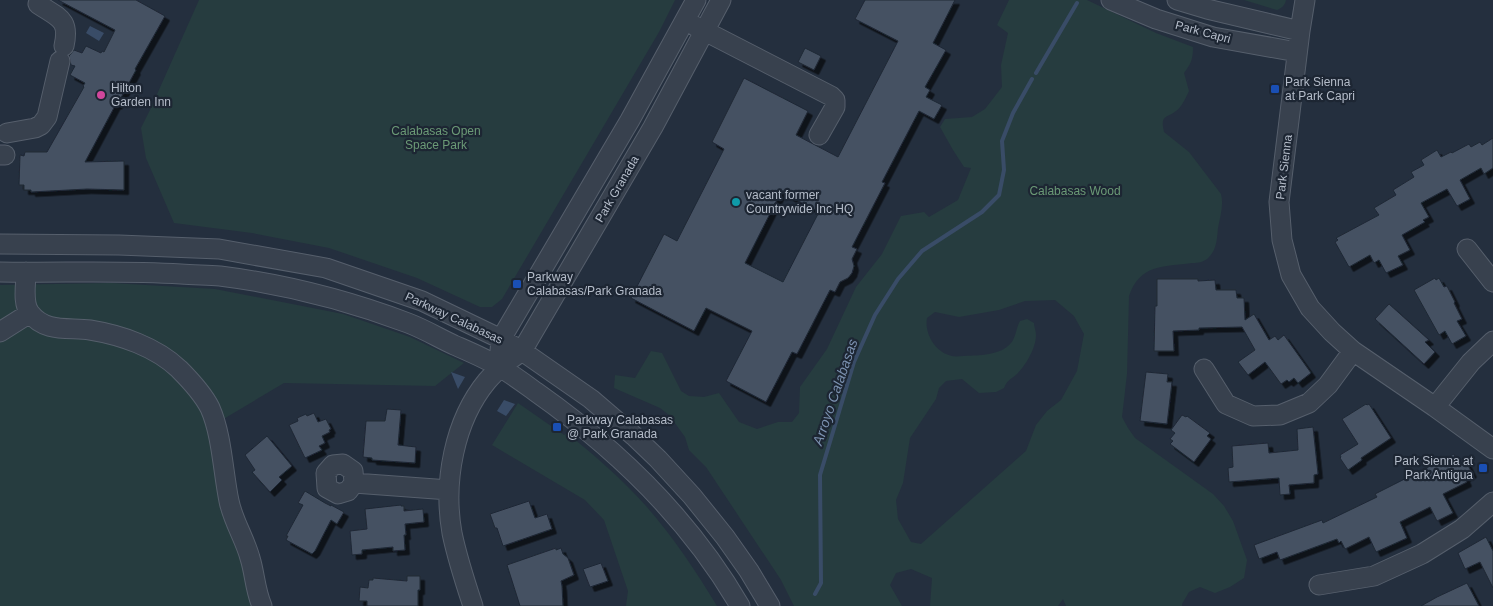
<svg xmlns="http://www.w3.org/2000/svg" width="1493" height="606" font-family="Arial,sans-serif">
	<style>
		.green { fill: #263c3f; fill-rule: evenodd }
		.water { fill: #394c67 }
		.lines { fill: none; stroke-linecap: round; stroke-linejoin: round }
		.stream { stroke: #394c67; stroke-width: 4 }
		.building { fill: #455162; stroke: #1f2835; fill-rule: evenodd; filter: url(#shadow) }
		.minor-casing { stroke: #565f6c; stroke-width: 21 }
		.minor { stroke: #38414e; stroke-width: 19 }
		.transit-dot { fill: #1a4fb4; stroke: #1d2633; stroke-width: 2 }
		.hotel-dot { fill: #d1479c; stroke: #1d2633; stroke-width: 2 }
		.culture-dot { fill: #0f9aa8; stroke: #1d2633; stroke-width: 2 }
		.labels { text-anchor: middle; stroke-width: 4.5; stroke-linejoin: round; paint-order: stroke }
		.street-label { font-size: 12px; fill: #b4bcc9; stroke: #1d2633 }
		.poi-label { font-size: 12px; fill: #b4bcc9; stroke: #1d2633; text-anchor: start }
		.park-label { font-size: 12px; fill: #6b9a76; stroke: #1d2633 }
		.water-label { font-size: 14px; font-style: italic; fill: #7c92b1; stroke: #1d2633 }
	</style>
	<defs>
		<filter id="shadow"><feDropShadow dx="4.5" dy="4.5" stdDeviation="0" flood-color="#0009"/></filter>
	</defs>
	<rect width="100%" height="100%" fill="#242f3e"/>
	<path class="green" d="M199,0h476l-16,32 -157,267 -10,8h-12l-63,-29 -88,-30 -77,-15 -78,-10 -28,-65 -5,-30 9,-18z
		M1009,0h78l69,33 37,14c0,12 -2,17 -9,26l5,18c-3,6 -7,16 -13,20 -10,8 -16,3 -12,21l25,20 32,42c3,11 -1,23 -3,34 -1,10 -1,21 -9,29 -4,5 -11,6 -17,6 -29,4 -52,1 -63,33l-2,78 -5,43 6,11 7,10 78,56 11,12 9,15 14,39 -3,18 -14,9 -15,6 -15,-6 -11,5 -7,12v2h-116l-3,-7 -5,7h-128l2,-28 -21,-9 -15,4 -6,12 12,21h-108l-13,-26 -75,-113 -17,-17 -4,-13 -16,-22 -9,-7 -46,-20 1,-13 20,3 16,-27 11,2 19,38 8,5 15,1 15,-4 20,29 18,7 21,-7h14l7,-9 1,-26 27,-38 29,-62 26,-33 19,-38 23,-4 5,5 29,-17 13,-32 -7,-1 -11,-17 -13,-23 5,-8 27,-2 13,-8 17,-22 -1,-22 7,-32 -11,-8zM1055,300l19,16 10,18 -7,37 -16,29 -14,11 -11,14 -10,26 -105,93 -10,-2 -13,-23 -2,-19 7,-17 7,-45 26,-39 3,-11 7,-7 16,-2 17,14 17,-1 8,-4c4,-9 6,-8 13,-14 9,-9 19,-26 19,-39 0,-4 -2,-8 -2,-12l-7,-4 -7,2c-4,7 -4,16 -9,22 -11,13 -32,12 -47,13 -4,0 -8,1 -12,0 -16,-3 -28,-22 -25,-38l8,-6 24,5 40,-7 26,-9z
		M1244,0h42c-1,5 -4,8 -9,10z
		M111,283l104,6 128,25 67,23 54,26 -29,23 -151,-3 -74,44 42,179h-252v-321z
		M518,403l46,32 3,-2c28,23 55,46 79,73 27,31 50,65 71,100h-91l2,-15 -24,-71 -19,-20 -93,-55z"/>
	<path class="water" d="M90,26l14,7 -5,8 -13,-8z
		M451,372l14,5 -7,12z
		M504,400l11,4 -9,12 -9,-5z"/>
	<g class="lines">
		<path class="stream" d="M1036,73l41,-70
			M815,594l6,-11 -1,-108 34,-113 21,-47 23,-36 24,-28 60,-39 17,-17 5,-25 -2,-29 11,-28 19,-34"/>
	</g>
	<path class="building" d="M58,0h78l29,16 -30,53 1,1 -19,35 -1,-1 -31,58 39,-1v29l-37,-1 -56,3v-2h-7v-5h-5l1,-30 4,1 1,-4h22l37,-65 -1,-1 2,-3 -15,-8 5,-9 -4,-1 -2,-9 5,-6 8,3 4,-7 15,7 1,-2 2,1 11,-22z
		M865,0h90l-22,43 13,7 -21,37 5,3 -4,7 16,8 -8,14 -15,-8 -37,71 3,1 -33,64 5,2 -5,10 2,7 -2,7 -4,5 -8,4 -5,10 -5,-2 -33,64 -5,-2 -26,50 -40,-21 26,-50 -46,-23 -12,23 -63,-33 33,-64 13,7 47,-92 -12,-7 32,-64 64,33 -12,24 42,22 60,-116 -43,-22zM781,192l38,20 -36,70 -38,-19z
		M805,48l16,8 -7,14 -16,-8z
		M1493,138v30l-9,6 -3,-6 -21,12 10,19 -13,7 -10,-17 -26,14 8,14 -6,3 2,2 -23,13 8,15 -12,6 5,9 -17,8 -7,-13 -5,3 -4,-8 -21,12 -14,-25 3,-2 -2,-2 43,-23 -5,-7 22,-13 -3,-5 21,-13 -3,-5 13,-7 -3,-5 16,-10 4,7 10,-5 1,1 17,-9 2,3 9,-5 2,3z
		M1435,278l1,2 3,-2 5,9 3,-1 8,16 -1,1 8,16 -5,2 9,15 -14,8 -7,-13 -6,4 -25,-45z
		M1157,279h41v2l17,-1 1,10h20l1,8h7l1,22 9,-6 15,26 6,-4 3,4 6,-5 27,38 -13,10 -4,-5 -5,4 -2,-2 -6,4 -16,-22 -17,13 -10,-13 17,-12 -13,-23 -43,1v2l-26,1 1,20h-20l1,-45h2z
		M1389,304l40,36 -4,2 10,10 -11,12 -49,-45z
		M1146,372l22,2 -1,8h5l-5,42 -27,-3z
		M1366,404l1,1 2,-1 22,34 -30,20 1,2 -14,10 -8,-12 1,-1 -1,-2 18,-11 -16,-25z
		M387,409l14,1 -3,35 18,2 -1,16 -43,-3v-2l-9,-1 3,-36h19z
		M314,413l4,9 8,-3 5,10 -2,1 1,2 -8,4 3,7 -6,3 3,4 -17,8 -16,-33 9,-4 -1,-3 9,-4 1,2z
		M1182,415l4,2 1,-1 23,17 -3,3 4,3 -17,23 -24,-18 3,-3 -3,-2 5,-6 -4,-3z
		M1313,427l5,47 -4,1v8l-25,2 1,9 -10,1 -1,-17 -50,4 -1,-14 5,-1 -1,-21 36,-3 1,10 29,-3 -1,-21z
		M267,436l25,30 -13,11 3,3 -12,12 -18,-20 3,-2 -10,-15z
		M1454,454l5,11 7,-4 6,12 -7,4 2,5 -24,12 10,19 -16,8 -7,-14 -30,15 7,16 -31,14 -7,-15 -24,12 -4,-8 -2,2 -2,-4 -57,21 -3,-8 -18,7 -5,-14 68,-25 1,3 54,-26 -2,-3z
		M305,491l20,12 6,3v-1l13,7 -7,12 -6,-4 -16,31 -3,3 -26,-14 2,-4h-2l17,-31 -5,-2z
		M529,501l6,17 12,-4 5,15 -49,17 -6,-18h-2l-5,-14z
		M401,505v1h3v5l19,-2 1,13 -19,2 1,11h-2l1,15 -12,1v-4l-31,3v4l-10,1 -2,-24 17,-2 -2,-20z
		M1486,537l7,14v37l-13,-26 -15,7 -7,-16z
		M556,548v2l5,-2 2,6 5,4 6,17 -13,6 1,5 1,20h-43l-13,-41z
		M601,563l7,18 -18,6 -7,-18z
		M407,576h13v14h-2v16h-51v-5h-8l1,-14 8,1 1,-8h4v-2l34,3z
		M1467,583l12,23h-58l16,-9z"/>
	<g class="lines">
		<g class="minor-casing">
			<path id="minor" d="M1111,0l45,19 57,18 84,15
				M1177,0l30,9 93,22
				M1305,0l-5,31 -21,171 3,38 9,35 19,33 22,24 21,19 82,56 58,42
				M38,4c21,14 32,15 26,42
				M695,26l136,70 4,4v7l-16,28
				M7,133l28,-5 6,-3 6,-8 13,-56
				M0,155h5
				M0,244l119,1 100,4 107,19 96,33 79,38 21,12 69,48 43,37 24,23 34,37 33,41 24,34 21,35
				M1467,249l26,33
				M0,272c60,1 121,-2 181,2 13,1 26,1 39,2 64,8 127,24 188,47 16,6 31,15 46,22 16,7 33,14 47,23 12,7 24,16 35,24 81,57 154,128 204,214
				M26,272c0,13 -4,31 4,41 15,20 39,14 60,17 31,5 66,17 89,39 11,11 24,25 31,39 12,27 13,64 19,93 4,20 16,38 21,57 5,16 5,32 12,48
				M0,332l30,-19
				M500,351l1,-12 129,-219 66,-120
				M1204,369l22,35 27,12 27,-1 29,-12 19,-18 25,-34
				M1435,407l36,-45 22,-21
				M354,483l-6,8 -10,3 -11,-6 -1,-15 7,-8 10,-1 10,7 1,12 95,7
				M1319,585l55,-9 48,-22 40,-25 31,-27
				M473,606c-8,-24 -16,-49 -21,-73 -9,-51 2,-112 35,-152 10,-12 22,-21 35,-30l131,-224 68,-127"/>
		</g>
		<use href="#minor" class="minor"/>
	</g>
	<g class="transit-dot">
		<rect x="1270" y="84" width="10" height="10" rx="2.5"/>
		<rect x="512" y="279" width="10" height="10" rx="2.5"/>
		<rect x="552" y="422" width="10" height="10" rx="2.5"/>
		<rect x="1478" y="463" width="10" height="10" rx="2.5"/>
	</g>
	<circle class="hotel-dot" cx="101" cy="95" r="5"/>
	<circle class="culture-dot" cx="736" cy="202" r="5"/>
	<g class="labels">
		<g class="street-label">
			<text transform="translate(1203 32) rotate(15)" y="4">Park Capri</text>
			<text transform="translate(1284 167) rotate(-83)" y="4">Park Sienna</text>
			<text transform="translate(617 189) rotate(-60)" y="4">Park Granada</text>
			<text transform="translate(454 318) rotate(25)" y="4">Parkway Calabasas</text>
		</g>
		<g class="poi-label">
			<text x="1285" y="86">Park Sienna<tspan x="1285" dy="14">at Park Capri</tspan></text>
			<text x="111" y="92">Hilton<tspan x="111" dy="14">Garden Inn</tspan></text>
			<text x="746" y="199">vacant former<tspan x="746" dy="14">Countrywide Inc HQ</tspan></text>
			<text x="527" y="281">Parkway<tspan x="527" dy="14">Calabasas/Park Granada</tspan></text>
			<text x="567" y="424">Parkway Calabasas<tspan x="567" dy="14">@ Park Granada</tspan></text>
			<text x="1473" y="465" text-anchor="end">Park Sienna at<tspan x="1473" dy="14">Park Antigua</tspan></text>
		</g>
		<g class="park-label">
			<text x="436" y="135">Calabasas Open<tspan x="436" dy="14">Space Park</tspan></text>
			<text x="1075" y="195">Calabasas Wood</text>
		</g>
		<g class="water-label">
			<text transform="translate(835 392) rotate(-71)" y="5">Arroyo Calabasas</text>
		</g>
	</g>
</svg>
